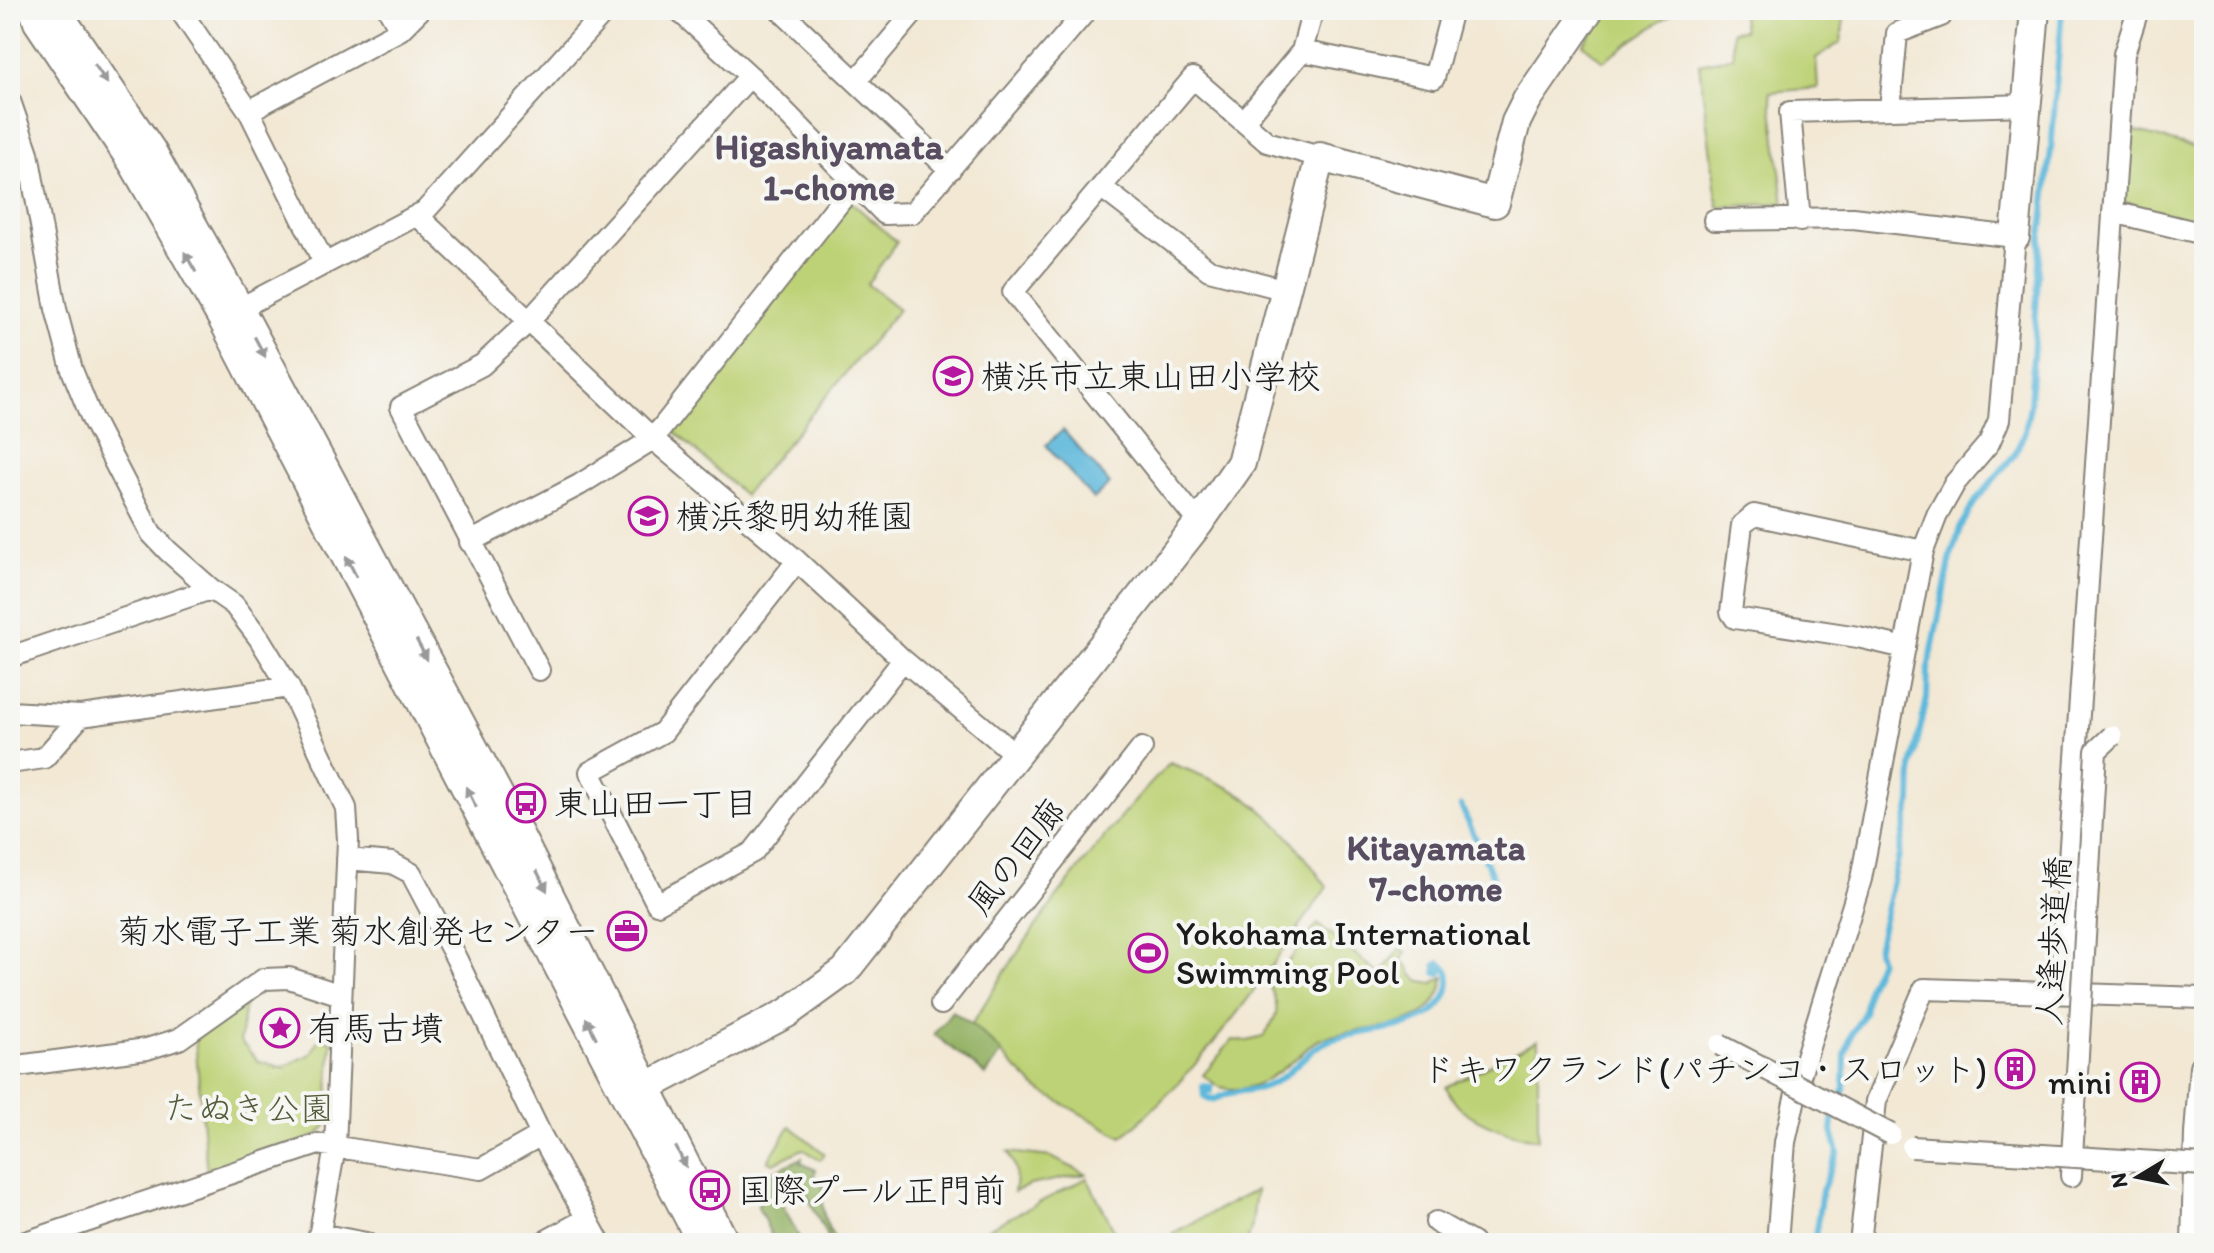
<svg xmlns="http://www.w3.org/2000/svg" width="2214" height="1253" font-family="Itim,'Klee One',sans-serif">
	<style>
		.green { fill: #bdd276; stroke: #6c7749; stroke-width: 2 }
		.forest { fill: #96b467; stroke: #596842; stroke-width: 2 }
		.water { fill: #5db8db; stroke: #3c6a7c; stroke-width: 2 }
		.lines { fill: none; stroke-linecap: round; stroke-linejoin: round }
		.stream { stroke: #5db8db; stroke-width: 6 }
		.street-casing { stroke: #878278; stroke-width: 24 }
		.secondary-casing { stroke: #878278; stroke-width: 32 }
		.street { stroke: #fff; stroke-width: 20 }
		.secondary { stroke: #fff; stroke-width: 28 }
		.street-bridge-casing { stroke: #878278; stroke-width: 24; stroke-linecap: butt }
		.street-bridge { stroke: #fff; stroke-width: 20 }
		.oneway { fill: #999 }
		.labels { text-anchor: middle; stroke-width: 8; stroke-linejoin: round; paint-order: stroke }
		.poi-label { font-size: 34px; fill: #1c1c1c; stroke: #f6f6f2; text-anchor: start }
		.street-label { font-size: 34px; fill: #1c1c1c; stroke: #f6f6f2 }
		.park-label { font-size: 34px; fill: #545c3c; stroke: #f6f6f2 }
		.neighbourhood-label { font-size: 36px; font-weight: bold; fill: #594e61; stroke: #f6f6f2 }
	</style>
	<rect width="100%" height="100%" fill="#f6f6f2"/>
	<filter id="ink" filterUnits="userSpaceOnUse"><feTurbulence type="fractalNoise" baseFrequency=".0125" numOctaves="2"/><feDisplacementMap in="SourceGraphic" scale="16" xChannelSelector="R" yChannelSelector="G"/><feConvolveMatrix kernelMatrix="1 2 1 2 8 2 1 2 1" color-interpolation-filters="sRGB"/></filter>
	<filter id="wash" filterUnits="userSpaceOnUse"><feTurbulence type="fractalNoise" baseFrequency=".006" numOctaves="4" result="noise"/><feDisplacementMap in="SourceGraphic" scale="32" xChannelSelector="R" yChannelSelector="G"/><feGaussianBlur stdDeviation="1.8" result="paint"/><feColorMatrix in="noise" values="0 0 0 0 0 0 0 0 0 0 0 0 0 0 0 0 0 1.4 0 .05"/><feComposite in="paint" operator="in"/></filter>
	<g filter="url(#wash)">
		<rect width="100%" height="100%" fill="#f2e8d4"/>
		<path class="green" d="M1608,10h69l-74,51 -20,-17z
			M1741,10h104l-4,32 -25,16 2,30 -48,4 14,111 -66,4 -19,-143 34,-7 -1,-26 12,-1z
			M2130,130l74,20v74l-80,-22z
			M850,201l47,41 -30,42 32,25 -155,186 -72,-66z
			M1170,763c21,8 43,16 63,27 40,22 68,60 94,97 -61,88 -123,181 -205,250l-85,-48 -65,-65c57,-94 122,-182 198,-261z
			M1318,924l62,50 21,-26 5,4 -5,9 7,5 5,10 8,5 12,2 11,-6c-8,60 -81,46 -123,62 -10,4 -17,13 -25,19 -20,17 -45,36 -72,30 -8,-1 -15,-9 -21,-13l29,-35 16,1 15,-4c14,-20 19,-28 6,-51z
			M245,1003l-5,38 18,20 24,7 29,-14 9,-16 12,4 -6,84 -10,10 -109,38 -12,-135z
			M1538,1040v99c-25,-3 -58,-15 -78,-31 -6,-5 -10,-14 -14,-21z
			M790,1126l35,28 -5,6 -17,-11 -29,14 -6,-2z
			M1008,1152l43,5 35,17 -56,11 -16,7c3,-16 3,-26 -6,-40z
			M1087,1178l34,65h-161z
			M1256,1190l-4,35 -5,18h-68l-6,-10z"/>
		<path class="forest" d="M952,1011l20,13 30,28 -16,23 -52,-41z
			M802,1158l-1,5 15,7 -2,6 10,6c-3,24 -2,41 14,61h-8l-28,-59 -24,12 24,47h-27l-17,-36 4,-30z"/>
		<path class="water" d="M1063,430l47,54 -17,15 -47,-54z"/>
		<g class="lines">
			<path class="stream" d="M1461,806l36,80
				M1207,1090v2l4,-1v-4l-8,-1 1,11 6,3c7,-1 11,-4 17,-6 24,-7 34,0 58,-19 15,-12 25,-26 43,-34 34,-14 114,-6 121,-57 1,-10 -1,-15 -9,-21l-4,2v8l4,1v-4
				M1814,1243l8,-52 16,-39 -6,-20 1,-11 11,-32 1,-34 6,-20 13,-22 4,-26 12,-27 -3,-10 34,-147 1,-36 15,-69 1,-28 23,-114 10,-31 16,-26 38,-45 10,-23 5,-26 10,-158 12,-107 10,-130"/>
		</g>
	</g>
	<g filter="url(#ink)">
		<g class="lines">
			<g class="street-casing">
				<path id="street" d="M180,10l69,101 75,152
					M389,10l11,20
					M678,10l72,66 135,138 27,-1 175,-203
					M780,10l170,160
					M1302,51l132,27 18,-68
					M857,80l59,-70
					M10,101l18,52 28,156 16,61 20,49 59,114 17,18 43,38 23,16 25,33 30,49 57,121 2,32 -13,307 -17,96
					M1890,109l7,-76 44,-17 1,-6
					M249,111l151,-81 20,-20
					M1245,120l57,-69 11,-41
					M1101,187l108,83 77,20
					M2113,212l91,22
					M417,215l236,224 144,122 106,99 112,94
					M1714,220l139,-2 162,19 -16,183 -10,23 -34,40 -18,32 -14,36 -62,328 -61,197 -15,66 -8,101
					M1800,221l-10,-109 237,-7
					M229,314l196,-103 181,-201
					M1199,523l-186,-231 180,-214 74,64 53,15
					M470,542l109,-57 74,-46 201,-255
					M797,561l-134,171 -73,40 67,132 96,-52 150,-192
					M1905,648l-47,-11 -123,-19 -4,-6 11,-87 12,-10 169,36
					M10,657l201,-68
					M539,670l-138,-263 81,-42 46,-43 222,-246
					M10,712l71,4 208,-29
					M10,763l34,-5 37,-42
					M347,859l45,4 19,10 45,85 85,177 59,108
					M2060,992l64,-938 14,-44
					M941,1004l201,-256
					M10,1067l137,-18 32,-10 85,-60 25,-1 52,17
					M2071,1176l1,-19
					M1436,1222l37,21
					M319,1234l47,9
					M23,1243l295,-99 163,25 60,-34
					M542,1243l44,-24
					M1860,1243l16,-142 48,-112 280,9"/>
			</g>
			<g class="secondary-casing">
				<path id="secondary" d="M34,10l4,12 95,141 89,155 480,925
					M56,10l95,140 88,158 264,495 222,440
					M2015,237l20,-227
					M627,1097l160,-84 58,-42 354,-448 42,-60 79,-306 175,46 21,-81 11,-22 62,-90
					M2196,1243l3,-109 5,-67"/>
			</g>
			<use href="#street" class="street"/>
			<use href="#secondary" class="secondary"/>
			<g class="street-bridge-casing">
				<path id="street-bridge" d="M1720,1045l170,89
					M1912,1147l292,18
					M2072,1157l24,-406 16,-15"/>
			</g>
			<use href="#street-bridge" class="street-bridge"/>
		</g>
		<defs><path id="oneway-solid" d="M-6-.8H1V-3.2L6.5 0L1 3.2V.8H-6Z" transform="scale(2)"/></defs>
		<g class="oneway">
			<use href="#oneway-solid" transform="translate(101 74) rotate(56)"/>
			<use href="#oneway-solid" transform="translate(190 262) rotate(-120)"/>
			<use href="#oneway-solid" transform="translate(260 347) rotate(62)"/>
			<use href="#oneway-solid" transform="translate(351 566) rotate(-117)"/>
			<use href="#oneway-solid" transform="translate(422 650) rotate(62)"/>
			<use href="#oneway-solid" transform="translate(471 797) rotate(-117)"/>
			<use href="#oneway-solid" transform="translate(542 881) rotate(63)"/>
			<use href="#oneway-solid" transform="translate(591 1028) rotate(-117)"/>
			<use href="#oneway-solid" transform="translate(681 1157) rotate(63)"/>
		</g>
	</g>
	<defs>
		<g id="school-ring" transform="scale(2)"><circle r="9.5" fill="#f6f6f2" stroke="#b5179e" stroke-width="1.5"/><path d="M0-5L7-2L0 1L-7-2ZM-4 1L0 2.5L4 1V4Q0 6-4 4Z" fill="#b5179e"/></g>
		<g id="bus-ring" transform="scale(2)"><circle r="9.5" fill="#f6f6f2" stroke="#b5179e" stroke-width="1.5"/><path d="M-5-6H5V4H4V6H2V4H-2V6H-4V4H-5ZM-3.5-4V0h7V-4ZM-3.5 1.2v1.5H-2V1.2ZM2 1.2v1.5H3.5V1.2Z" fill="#b5179e"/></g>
		<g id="office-ring" transform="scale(2)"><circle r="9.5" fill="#f6f6f2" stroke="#b5179e" stroke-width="1.5"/><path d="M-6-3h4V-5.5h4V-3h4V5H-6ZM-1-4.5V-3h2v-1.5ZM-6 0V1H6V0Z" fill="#b5179e"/></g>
		<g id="stadium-ring" transform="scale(2)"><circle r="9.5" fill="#f6f6f2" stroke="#b5179e" stroke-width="1.5"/><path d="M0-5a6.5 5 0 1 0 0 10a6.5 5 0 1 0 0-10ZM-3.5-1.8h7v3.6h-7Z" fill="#b5179e"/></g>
		<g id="sight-ring" transform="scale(2)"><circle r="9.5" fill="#f6f6f2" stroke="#b5179e" stroke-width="1.5"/><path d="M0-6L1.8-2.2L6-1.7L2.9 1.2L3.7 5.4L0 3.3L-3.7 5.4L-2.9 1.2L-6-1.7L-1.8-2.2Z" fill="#b5179e"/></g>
		<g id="building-ring" transform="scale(2)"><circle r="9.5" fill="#f6f6f2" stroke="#b5179e" stroke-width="1.5"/><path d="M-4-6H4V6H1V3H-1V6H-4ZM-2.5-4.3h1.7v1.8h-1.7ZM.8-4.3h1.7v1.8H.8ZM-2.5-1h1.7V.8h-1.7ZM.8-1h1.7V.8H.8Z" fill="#b5179e"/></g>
	</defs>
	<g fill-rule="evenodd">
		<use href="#school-ring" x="953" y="376"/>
		<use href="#school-ring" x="648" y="516"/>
		<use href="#bus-ring" x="526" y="803"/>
		<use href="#office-ring" x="627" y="931"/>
		<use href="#stadium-ring" x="1148" y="953"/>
		<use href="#sight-ring" x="280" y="1028"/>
		<use href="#building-ring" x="2015" y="1069"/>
		<use href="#building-ring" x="2140" y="1082"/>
		<use href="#bus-ring" x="710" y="1190"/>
	</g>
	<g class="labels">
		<g class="poi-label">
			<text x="981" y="388">横浜市立東山田小学校</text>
			<text x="676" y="528">横浜黎明幼稚園</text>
			<text x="554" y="815">東山田一丁目</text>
			<text x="599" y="943" text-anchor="end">菊水電子工業 菊水創発センター</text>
			<text x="1176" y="945">Yokohama International<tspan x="1176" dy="39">Swimming Pool</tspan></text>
			<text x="308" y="1040">有馬古墳</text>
			<text x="1987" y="1081" text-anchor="end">ドキワクランド(パチンコ・スロット)</text>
			<text x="2112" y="1094" text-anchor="end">mini</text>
			<text x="738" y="1202">国際プール正門前</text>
		</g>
		<g class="street-label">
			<text transform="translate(1016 856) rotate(-52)" y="12">風の回廊</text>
			<text transform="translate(2053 941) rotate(-87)" y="12">人逢歩道橋</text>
		</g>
		<g class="park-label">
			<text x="249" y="1120">たぬき公園</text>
		</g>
		<g class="neighbourhood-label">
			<text x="829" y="159">Higashiyamata<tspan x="829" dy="41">1-chome</tspan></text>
			<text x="1436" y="860">Kitayamata<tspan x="1436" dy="41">7-chome</tspan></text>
		</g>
	</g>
	<rect width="2214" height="1253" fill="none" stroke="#f6f6f2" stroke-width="40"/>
	<g transform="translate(2138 1177) rotate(260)" stroke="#f6f6f2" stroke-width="6" paint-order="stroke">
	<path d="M0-6L14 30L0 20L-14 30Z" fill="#1c1c1c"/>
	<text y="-12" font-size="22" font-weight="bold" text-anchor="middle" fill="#1c1c1c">N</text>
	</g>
</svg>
